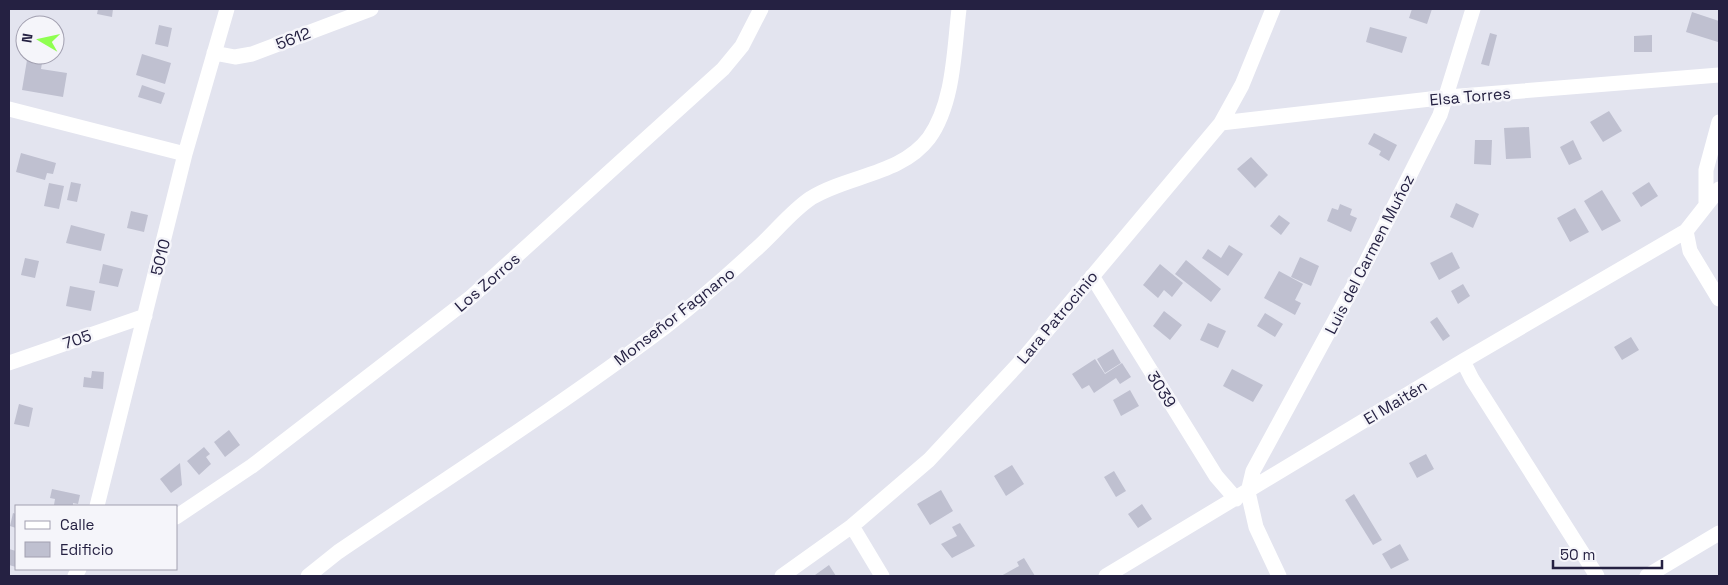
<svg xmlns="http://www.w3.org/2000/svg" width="1728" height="585" font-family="'Space Grotesk',sans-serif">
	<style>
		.building { fill: #bfc0d0 }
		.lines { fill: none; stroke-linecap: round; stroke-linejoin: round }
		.minor { stroke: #fff; stroke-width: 15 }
		.labels { text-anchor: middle; stroke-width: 5; stroke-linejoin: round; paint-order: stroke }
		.street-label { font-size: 16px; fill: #252142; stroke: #f5f5fa }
	</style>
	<rect width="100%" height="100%" fill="#e3e4ef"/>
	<path class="building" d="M98,9h15l-1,8 -15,-3z
		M1412,9h20l-5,15 -18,-6z
		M1692,12l27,9 -1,21 -32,-10z
		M159,25l13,3 -4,19 -13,-3z
		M1370,27l37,10 -5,16 -36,-11z
		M1490,33l7,2 -8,31 -8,-2z
		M1652,35v17h-18v-16z
		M142,54l29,9 -6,21 -29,-9z
		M27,60l15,3 -1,6 26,4 -4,24 -41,-7z
		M142,85l23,8 -4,11 -23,-7z
		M1609,111l13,20 -19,11 -13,-20z
		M1529,127l2,31 -25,1 -2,-31z
		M1374,133l23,12 -8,16 -10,-6 2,-4 -13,-7z
		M1475,140h17l-1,25 -17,-1z
		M1573,140l9,19 -13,6 -9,-18z
		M21,153l35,10 -3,11 -6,-1 -2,7 -29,-8z
		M1251,157l17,18 -13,13 -18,-19z
		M71,182l10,2 -4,18 -10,-2z
		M1649,182l9,14 -17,11 -9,-14z
		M49,183l15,3 -5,23 -15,-3z
		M1602,190l19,31 -19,10 -18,-30z
		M1456,203l23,11 -6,14 -23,-11z
		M1340,204l12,5 -2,6 7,3 -6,14 -24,-11 5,-13 6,2z
		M1575,208l14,24 -19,10 -13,-24z
		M131,211l17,4 -4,17 -17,-4z
		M1279,215l11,8 -9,12 -11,-9z
		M71,225l34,9 -4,17 -35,-8z
		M1229,245l14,9 -15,22 -26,-18 6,-9 13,9z
		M1452,252l8,16 -21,12 -9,-17z
		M1300,257l19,9 -8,20 -20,-9z
		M25,258l14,3 -4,17 -14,-3z
		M1186,260l35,29 -10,13 -36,-28z
		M103,264l20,5 -5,18 -19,-4z
		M1160,264l23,19 -11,14 -8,-7 -6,8 -15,-13z
		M1279,271l24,13 -8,16 6,3 -6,12 -31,-17z
		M1463,284l7,12 -12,8 -7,-13z
		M70,286l25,5 -4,20 -25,-5z
		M1164,311l18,14 -12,15 -17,-14z
		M1265,313l18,11 -8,13 -18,-11z
		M1437,317l13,19 -7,5 -13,-19z
		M1208,323l18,8 -8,17 -18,-8z
		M1631,337l8,13 -17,10 -8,-13z
		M1113,349l8,14 -16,10 -8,-14z
		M1095,359l10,15 17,-11 9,14 -11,7 -4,-6 -22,15 -5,-8 -7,4 -10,-15z
		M1232,369l31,16 -10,17 -30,-16z
		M92,371l12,1 -1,17 -20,-2 1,-10 7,1z
		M1130,390l9,16 -18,10 -8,-16z
		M19,404l14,4 -4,19 -15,-3z
		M229,430l11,15 -15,12 -11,-15z
		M204,447l6,7 -4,3 5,7 -12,11 -12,-14z
		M1426,454l8,15 -17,9 -8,-15z
		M180,463l2,22 -11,8 -11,-14z
		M1012,465l12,19 -18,12 -12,-20z
		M1114,471l12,20 -10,6 -12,-20z
		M52,489l28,6 -2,9 -5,-1v3l-19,-1 1,-6 -5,-1z
		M941,490l12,21 -23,14 -13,-21z
		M1354,494l28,46 -9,5 -28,-45z
		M1142,504l10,15 -14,9 -10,-14z
		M13,513l3,1v14l-6,-2z
		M960,523l15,23 -23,12 -11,-14 16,-8 -5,-9z
		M1400,544l9,16 -18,9 -9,-15z
		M9,549l7,2v16l-7,-2z
		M1024,558l11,18h-34l18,-10 -2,-4z
		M829,565l7,11h-21v-1z"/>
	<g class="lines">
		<path class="minor" d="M214,53l21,4 17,-3 119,-45
			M9,109l176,45
			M1221,123l227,-26 271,-22
			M1706,204v-34l13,-48
			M1686,231l4,20 29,48
			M1092,276l124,200 20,23
			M1463,361l9,18 125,197
			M9,363l136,-47
			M97,506l88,-352 42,-145
			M176,517l76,-51 218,-168 253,-229 19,-23 19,-37
			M852,526l30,50
			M75,576l4,-7
			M308,576l30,-24c109,-74 222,-146 327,-225 31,-24 61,-50 89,-76 19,-16 36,-39 57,-53 37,-23 90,-23 118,-60 25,-35 25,-88 30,-129
			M782,576l70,-50 77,-66 94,-101 198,-236 21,-38 31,-76
			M1106,576l357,-215 223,-130 33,-42
			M1279,576l-23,-49 -8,-35 5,-21 107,-197 80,-159 33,-106
			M1647,576l72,-43"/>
	</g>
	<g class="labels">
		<g class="street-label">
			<text transform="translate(293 38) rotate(-21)" y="6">5612</text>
			<text transform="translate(1470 96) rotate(-5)" y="6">Elsa Torres</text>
			<text transform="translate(1369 254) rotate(-63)" y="6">Luis del Carmen Muñoz</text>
			<text transform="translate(160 257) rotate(-76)" y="6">5010</text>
			<text transform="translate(487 282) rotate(-41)" y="6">Los Zorros</text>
			<text transform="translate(674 316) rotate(-38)" y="6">Monseñor Fagnano</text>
			<text transform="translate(1057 317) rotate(-50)" y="6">Lara Patrocinio</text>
			<text transform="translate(77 339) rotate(-19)" y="6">705</text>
			<text transform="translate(1162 389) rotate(58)" y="6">3039</text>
			<text transform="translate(1395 402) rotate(-31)" y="6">El Maitén</text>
		</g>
	</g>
	<rect width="1728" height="585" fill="none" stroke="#252142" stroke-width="20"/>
	<rect x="15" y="505" width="162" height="65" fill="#f5f5fa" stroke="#a2a0b0"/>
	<rect x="25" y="521" width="25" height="8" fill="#ffffff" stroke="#a2a0b0"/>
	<text x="60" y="530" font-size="15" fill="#252142">Calle</text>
	<rect x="25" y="542" width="25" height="15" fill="#bfc0d0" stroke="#a2a0b0"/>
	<text x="60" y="555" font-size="15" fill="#252142">Edificio</text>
	<g transform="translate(40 40) rotate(279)"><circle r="24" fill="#f5f5fa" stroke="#a2a0b0"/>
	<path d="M0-4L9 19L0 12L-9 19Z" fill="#8fff51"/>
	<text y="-8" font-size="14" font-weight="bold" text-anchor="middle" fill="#252142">N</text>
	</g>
	<path d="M1553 560v8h109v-8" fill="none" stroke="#252142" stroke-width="2.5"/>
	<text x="1560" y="560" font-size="15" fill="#252142" stroke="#f5f5fa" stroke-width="4" paint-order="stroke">50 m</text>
</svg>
